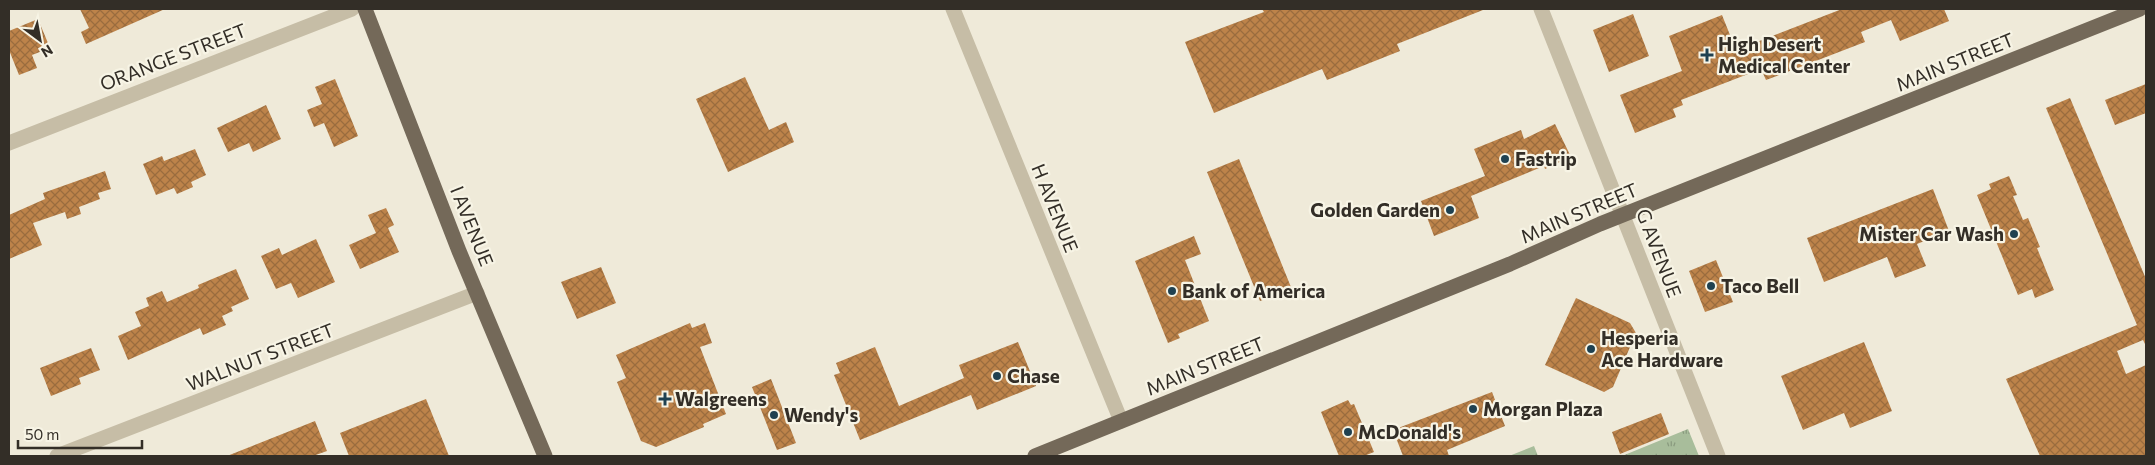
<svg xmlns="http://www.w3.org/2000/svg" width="2155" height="465" font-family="Commissioner,sans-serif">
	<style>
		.grass { fill: url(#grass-tufts) }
		.building { fill: url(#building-cross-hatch) }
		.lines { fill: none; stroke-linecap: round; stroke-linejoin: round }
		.minor { stroke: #c6bda6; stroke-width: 15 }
		.major { stroke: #746959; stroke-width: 15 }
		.poi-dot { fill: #1f4151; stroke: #f7f4e5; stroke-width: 2 }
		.labels { text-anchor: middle; stroke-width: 4.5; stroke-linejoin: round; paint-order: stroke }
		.poi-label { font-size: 19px; font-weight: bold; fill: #332e27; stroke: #f7f4e5; text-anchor: start }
		.street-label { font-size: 19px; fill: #332e27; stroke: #f7f4e5 }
	</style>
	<defs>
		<pattern id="grass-tufts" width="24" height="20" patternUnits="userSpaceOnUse" patternTransform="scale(1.25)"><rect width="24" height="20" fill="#a8bd9b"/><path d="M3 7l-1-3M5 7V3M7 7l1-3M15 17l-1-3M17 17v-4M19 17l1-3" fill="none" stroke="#899a7e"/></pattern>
		<pattern id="building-cross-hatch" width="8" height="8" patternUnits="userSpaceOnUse" patternTransform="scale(1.25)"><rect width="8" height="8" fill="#bd834a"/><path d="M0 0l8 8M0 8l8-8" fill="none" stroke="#9a6c3e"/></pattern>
	</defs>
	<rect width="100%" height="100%" fill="#efead9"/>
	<path class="grass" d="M1688,429l11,27h-77z
		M1534,446l4,10h-29z"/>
	<path class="building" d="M80,9h85l-79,35 -5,-12 8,-4z
		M1262,9h221v1l-86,34 3,7 -73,29 -5,-11 -108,44 -29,-71 79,-30z
		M1842,9h102l5,12 -49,20 -9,-21 -30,12 4,10 -99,38 -5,-11 -80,31 2,5 -10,4 3,8 -41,16 -15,-38 62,-24 -13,-35 53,-21 14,35z
		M1633,14l16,42 -40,16 -16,-42z
		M38,19l12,29 -18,7 5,13 -18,7 -10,-25v-19z
		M745,77l24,53 17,-8 8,20 -66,30 -32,-73z
		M335,79l23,57 -24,11 -10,-24 -10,4 -7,-17 15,-6 -7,-17z
		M2146,84v29l-31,12 -10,-25z
		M2070,98l76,181v67l-3,-6 -26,11 9,23 20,-9v91h-106l-34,-77 131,-54 -91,-217z
		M266,105l15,34 -28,13 -4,-9 -21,9 -11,-24z
		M1555,124l16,33 -26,12 -1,-3 -73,30 8,22 -45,18 -13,-35 64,-25 -11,-27 47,-19 3,9z
		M195,149l11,26 -15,7 2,5 -16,7 -3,-6 -18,7 -13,-31 19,-8 2,5z
		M1239,159l54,133 -19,8 -1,-4 -13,5 -53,-129z
		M105,171l6,18 -13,4 2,6 -21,8 2,7 -14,5 -2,-7 -32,11 9,22 -33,14v-44l36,-16 -2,-6z
		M2009,176l8,19 -4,1 10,24 5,-2 12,29 -3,1 17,42 -19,8 -3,-9 -14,6 -41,-100 14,-6 -2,-5z
		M1933,189l16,42 -32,13 9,22 -31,12 -8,-21 -63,25 -17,-44z
		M386,208l8,17 -6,3 11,24 -39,17 -11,-24 27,-12 -8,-18z
		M1194,236l7,18 -16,6 24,61 -31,13 2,4 -12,5 -33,-82z
		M316,239l19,43 -37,16 -7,-15 -15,6 -15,-33 18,-8 3,7z
		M1716,260l17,42 -28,10 -16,-41z
		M601,267l15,36 -39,16 -16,-37z
		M236,269l13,30 -18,8 2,4 -11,5 4,9 -23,10 -3,-7 -72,32 -10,-24 23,-10 -6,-14 14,-6 -3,-8 16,-7 5,11 32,-14 -1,-3z
		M1576,298l54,25 6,10 -23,54 -9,5 -59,-27z
		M690,323l2,5 13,-5 7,20 -12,4 26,67 -23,10 1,3 -48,20 -15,-6 -24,-59 9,-4 -10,-23z
		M1018,342l18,44 -59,24 -6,-15 -111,45 -26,-65 6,-2 -4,-10 39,-16 24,59 65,-28 -5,-13z
		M1864,342l28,69 -42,17 -6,-15 -41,17 -22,-54z
		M91,348l9,22 -21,8 2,6 -30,12 -11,-28z
		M771,379l25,64 -19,7 -25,-63z
		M1492,392l13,34 -58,24 2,6h-46l-10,-26z
		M426,399l23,57h-100l-9,-23z
		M1348,400l3,5 3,-1 20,48 -10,4h-25l-18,-44z
		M1661,413l8,21 -49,20 -8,-22z
		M315,421l12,30 -14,5h-86z"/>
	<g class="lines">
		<path class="minor" d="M953,9l168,412
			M1541,9l177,447
			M9,143l343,-134
			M57,456l420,-163"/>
		<path class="major" d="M365,9l94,242 86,205
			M1035,456l475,-192 90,-40 540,-215"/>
	</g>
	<g class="poi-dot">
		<path d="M1704.5 47.5h5v5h5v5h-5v5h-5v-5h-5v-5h5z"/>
		<circle cx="1505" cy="159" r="5"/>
		<circle cx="1450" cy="210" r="5"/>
		<circle cx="2014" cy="234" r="5"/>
		<circle cx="1711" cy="286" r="5"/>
		<circle cx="1172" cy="291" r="5"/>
		<circle cx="1591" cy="349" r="5"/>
		<circle cx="997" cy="376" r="5"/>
		<path d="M662.5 391.5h5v5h5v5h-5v5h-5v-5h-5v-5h5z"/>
		<circle cx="1473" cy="409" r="5"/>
		<circle cx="774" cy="415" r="5"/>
		<circle cx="1348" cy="432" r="5"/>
	</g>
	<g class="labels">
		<g class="poi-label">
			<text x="1718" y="51">High Desert<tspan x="1718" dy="22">Medical Center</tspan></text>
			<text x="1515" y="166">Fastrip</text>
			<text x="1440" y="217" text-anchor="end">Golden Garden</text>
			<text x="2004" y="241" text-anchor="end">Mister Car Wash</text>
			<text x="1721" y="293">Taco Bell</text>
			<text x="1182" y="298">Bank of America</text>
			<text x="1601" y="345">Hesperia<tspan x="1601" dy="22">Ace Hardware</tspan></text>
			<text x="1007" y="383">Chase</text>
			<text x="675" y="406">Walgreens</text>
			<text x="1483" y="416">Morgan Plaza</text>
			<text x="784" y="422">Wendy's</text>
			<text x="1358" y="439">McDonald's</text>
		</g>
		<g class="street-label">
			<text transform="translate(173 57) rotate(-21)" y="7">ORANGE STREET</text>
			<text transform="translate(1955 62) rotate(-22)" y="7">MAIN STREET</text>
			<text transform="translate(1055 208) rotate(68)" y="7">H AVENUE</text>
			<text transform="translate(1579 213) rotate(-23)" y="7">MAIN STREET</text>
			<text transform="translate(472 226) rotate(68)" y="7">I AVENUE</text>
			<text transform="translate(1659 253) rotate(69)" y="7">G AVENUE</text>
			<text transform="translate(260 357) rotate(-21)" y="7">WALNUT STREET</text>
			<text transform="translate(1205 366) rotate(-22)" y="7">MAIN STREET</text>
		</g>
	</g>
	<rect width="2155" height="465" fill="none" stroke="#332e27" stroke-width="20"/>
	<g transform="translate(40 40) rotate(148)" stroke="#f7f4e5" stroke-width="4" paint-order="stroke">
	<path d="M0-4L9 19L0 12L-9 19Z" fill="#332e27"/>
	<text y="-8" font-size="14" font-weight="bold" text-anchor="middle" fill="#332e27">N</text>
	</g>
	<path d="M18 440v8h124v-8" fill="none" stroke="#332e27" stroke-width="2.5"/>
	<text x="25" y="440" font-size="15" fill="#332e27" stroke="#f7f4e5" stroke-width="4" paint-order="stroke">50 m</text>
</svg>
